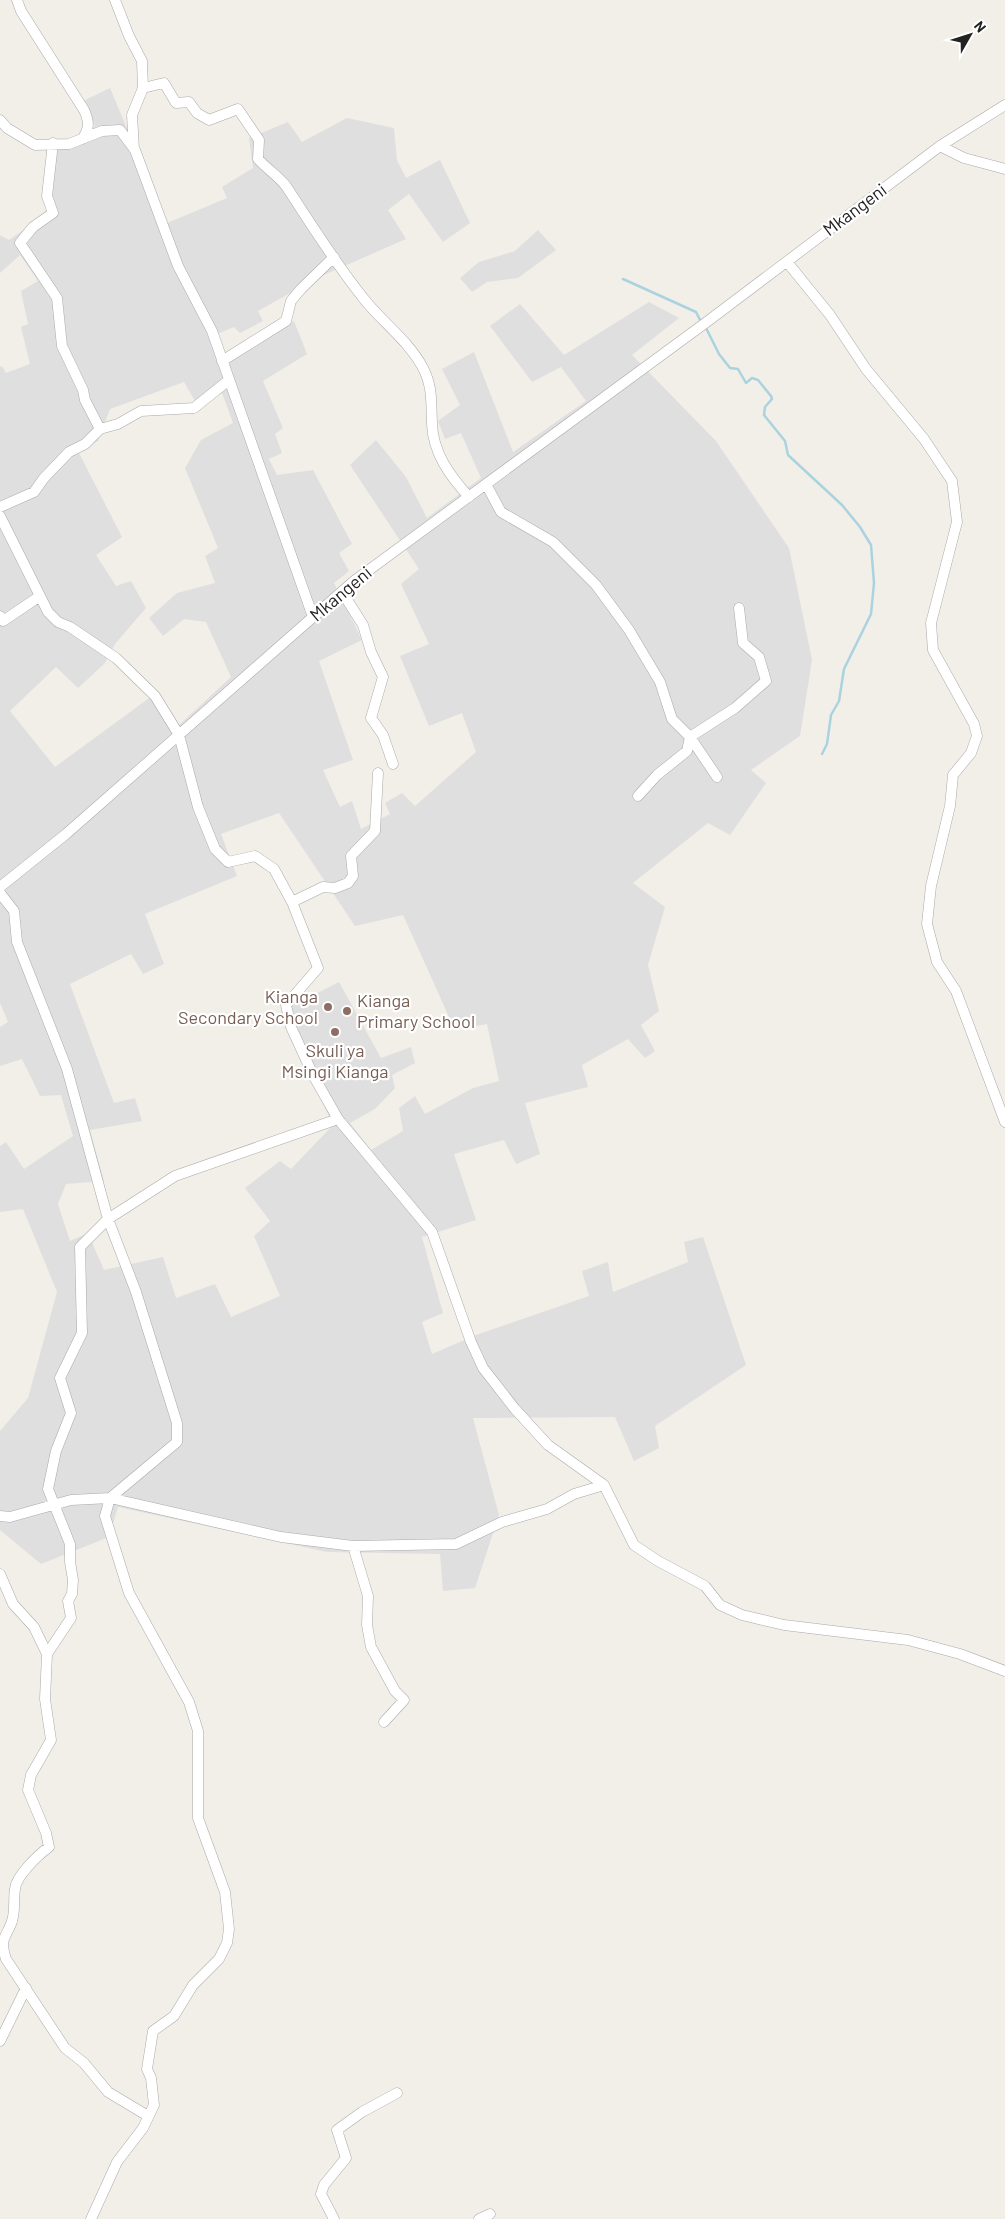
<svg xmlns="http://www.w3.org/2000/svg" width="1005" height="2219" font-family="Barlow,sans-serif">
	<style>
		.residential { fill: #e0dfdf; fill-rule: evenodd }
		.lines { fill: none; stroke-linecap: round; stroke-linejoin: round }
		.stream { stroke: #aad3df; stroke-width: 2.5 }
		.minor-casing { stroke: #a9a9a9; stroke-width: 11 }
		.minor { stroke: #fff; stroke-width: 10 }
		.education-dot { fill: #8d6e63; stroke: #fff; stroke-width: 2 }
		.labels { text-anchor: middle; stroke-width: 4.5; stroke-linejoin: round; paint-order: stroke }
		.street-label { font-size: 18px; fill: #222; stroke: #fff }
		.education-label { font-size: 18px; fill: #785e54; stroke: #fff; text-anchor: end }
	</style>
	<rect width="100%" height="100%" fill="#f2efe9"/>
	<path class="residential" d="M110,88l57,135 60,-25 -5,-11 31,-19 -4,-30 39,-16 14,20 45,-24 47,10 3,32 9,18 34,-18 30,63 -27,19 -34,-48 -21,16 18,29 -89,39 -59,33 5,10 -23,12 -6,-6 -19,8 9,22 70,-36 13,33 -44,27 20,47 -8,6 7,19 -13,6 8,16 36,-5 39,74 -13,9 10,18 -15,12 28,57 -43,21 34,99 -30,10 17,37 12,-6 9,28 29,-15 -5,-11 17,-10 13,13 61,-54 -14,-39 -33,13 -29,-70 29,-12 -28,-60 18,-15 -69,-104 26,-25 30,37 21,41 54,-40 -20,-45 -16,6 -7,-18 22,-16 -18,-36 32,-17 39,100 73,-51 -25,-34 -29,15 -42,-56 30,-22 44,51 85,-53 30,16 -47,37 84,86 73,107 23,112 -12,76 -49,34 15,13 -36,52 -22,-12 -75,60 32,24 -17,58 11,46 -18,14 14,26 -10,7 -17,-19 -46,26 6,22 -63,16 15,51 -24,10 -12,-24 -50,14 22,66 -54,17 21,76 -21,9 10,32 44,-19 113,-39 -7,-25 26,-9 5,30 75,-30 -4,-20 19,-5 43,128 -91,61 4,22 -25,13 -19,-44 -142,1 26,97 -24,73 -32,3 -3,-37 -113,-2 -209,-45 -9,30 -68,27 -41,-34v-99l28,-33 29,-106 -34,-83 -23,3v-66l6,-4 18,27 49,-33 -12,-41 -21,1 -18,-37 -22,7v-39l8,-5 -8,-19v-636l2,-1 4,7 24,-9 -9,-37 7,-3 -7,-33 17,-10 -18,-26 -20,18v-38l9,5 37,-26 5,-66 44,-22 -12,-25zM184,382l15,26 23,-15 11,30 -32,17 -16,28 33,80 -13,8 10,27 -38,10 -28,25 14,18 21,-17 22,3 25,55 -52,48 -23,-32 -101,74 -45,-56 46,-44 22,21 27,-25 10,-19 31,-36 -15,-27 -15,5 -20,-31 26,-18 -44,-86 20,-10 12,-32zM279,813l76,113 48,-11 52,115 32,-6 12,57 -26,7 -48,26 -10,-18 -16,12 4,23 -32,19 -21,-27 25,-14 20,-21 -3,-13 23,-12 -4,-16 -30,11 -42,-76 -59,30 53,113 -42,44 -11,-8 -35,27 25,33 -16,15 26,60 -49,21 -16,-33 -39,14 -13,-41 -59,13 -16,-37 -18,8 -12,-37 8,-20 38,-3 -14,-51 52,-9 -7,-23 -21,5 -44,-119 61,-30 12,20 21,-10 -19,-50 92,-38 -16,-42z
		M538,230l18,20 -38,28 -31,4 -15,10 -12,-14 19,-16 36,-11z"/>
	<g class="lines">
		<path class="stream" d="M623,279l73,33 5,10
			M705,326l14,28 11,14 8,1 8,14 6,-5 6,2 13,16 1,3 -7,8 -1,8 21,26 3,14 54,50 18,22 11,18 3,38 -3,31 -27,55 -5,32 -8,14 -4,29 -5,10"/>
		<g class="minor-casing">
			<path id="minor" d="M17,0l4,11 63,99c5,11 6,19 -2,29
				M115,0l14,36 13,25 1,27 -11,27 2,34
				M143,88l21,-5 12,20 13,-1 8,11 12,7 29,-11 21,31 -1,19c10,11 19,16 28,27 25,38 49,77 78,113 18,23 45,42 59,69 10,19 8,36 9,56 1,29 18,52 37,73
				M0,120l7,8 28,17 34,-1 33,-13 18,-1 15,20 43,116 34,65 101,286
				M53,143l-6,53 6,17 -20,14 -13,16 37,55 5,48 21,44 2,10 15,29
				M940,146l24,12 41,11
				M787,262l43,53 36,54 58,70 28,42 5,41 -26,101 2,27 41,74 3,12 -6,17 -18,22 -3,31 -19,80 -4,38 10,38 19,29 49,131
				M222,361l64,-40 5,-20 10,-12 33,-32
				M486,484l15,28 52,30 43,43 33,45 31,52 12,37 18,18 27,40
				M0,507l34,-15 10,-14 25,-26 16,-8 15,-15 18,-5 23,-13 53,-3 35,-28
				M0,516l48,96 10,10 12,5 46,31 39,38 24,39 19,72 17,42 13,13 27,-6 19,13 18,33 26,66 -32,37 5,22 22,48 25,44 94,113 39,110 12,26 32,41 33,36 56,40 30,60 24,16 47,25 15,19 22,10 42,10 124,15 52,14 45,17
				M342,592l21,33 8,27 12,25 -12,41 12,17 10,29
				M0,616l3,5 37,-25
				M638,796l19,-21 30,-24 3,-14 45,-29 31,-27 -7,-24 -16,-14 -4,-35
				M0,887l66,-53 288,-253 354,-260 232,-175 65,-41
				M0,893l14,18 3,31 50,127 41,150 28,73 41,131v19l-67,56 -5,18 24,77 60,109 9,29v87l27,74 4,37 -2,14 -8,16 -26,26 -19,31 -21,15 -6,38 4,9 3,27 -11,23 -26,34 -26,57
				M292,902l31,-15 12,1 13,-5 5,-7 -2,-20 24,-25 3,-58
				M0,1516l10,1 61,-17 39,-2 171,39 72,9 15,50 -1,29 4,22 24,44 9,9 -20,22
				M353,1546l103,-2 46,-22 45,-13 27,-15 30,-9
				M0,1574l13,30 21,23 13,27 -2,45 6,41 -20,35 -3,15 18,43 3,14c-11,8 -33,29 -34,42 -2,11 1,24 -4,35 -7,16 -11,16 -5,35l59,89 19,15 24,29 40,24
				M47,1654l24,-36 -3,-17 4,-7 1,-14 -3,-18v-18l-22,-55 8,-38 15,-38 -11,-35 22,-45 -2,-86 28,-28 67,-43 163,-57
				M0,2041l26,-53
				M334,2219l-13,-25 3,-9 22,-27 -9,-28 25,-18 35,-19
				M479,2219l11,-5"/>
		</g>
		<use href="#minor" class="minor"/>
	</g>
	<g class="education-dot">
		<circle cx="328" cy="1007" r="5"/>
		<circle cx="347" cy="1011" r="5"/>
		<circle cx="335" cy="1032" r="5"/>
	</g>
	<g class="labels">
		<g class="street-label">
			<text transform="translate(855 210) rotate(-37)" y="6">Mkangeni</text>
			<text transform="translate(341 594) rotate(-40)" y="6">Mkangeni</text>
		</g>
		<g class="education-label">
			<text x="318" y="1003">Kianga<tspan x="318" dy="21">Secondary School</tspan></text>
			<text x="357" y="1007" text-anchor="start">Kianga<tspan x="357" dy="21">Primary School</tspan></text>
			<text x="335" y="1057" text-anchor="middle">Skuli ya<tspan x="335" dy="21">Msingi Kianga</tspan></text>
		</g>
	</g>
	<g transform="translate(970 35) rotate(51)" stroke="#ffffff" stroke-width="4" paint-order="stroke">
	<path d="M0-4L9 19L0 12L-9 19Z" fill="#222222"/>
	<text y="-8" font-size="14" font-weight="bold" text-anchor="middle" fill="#222222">N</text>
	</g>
</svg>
